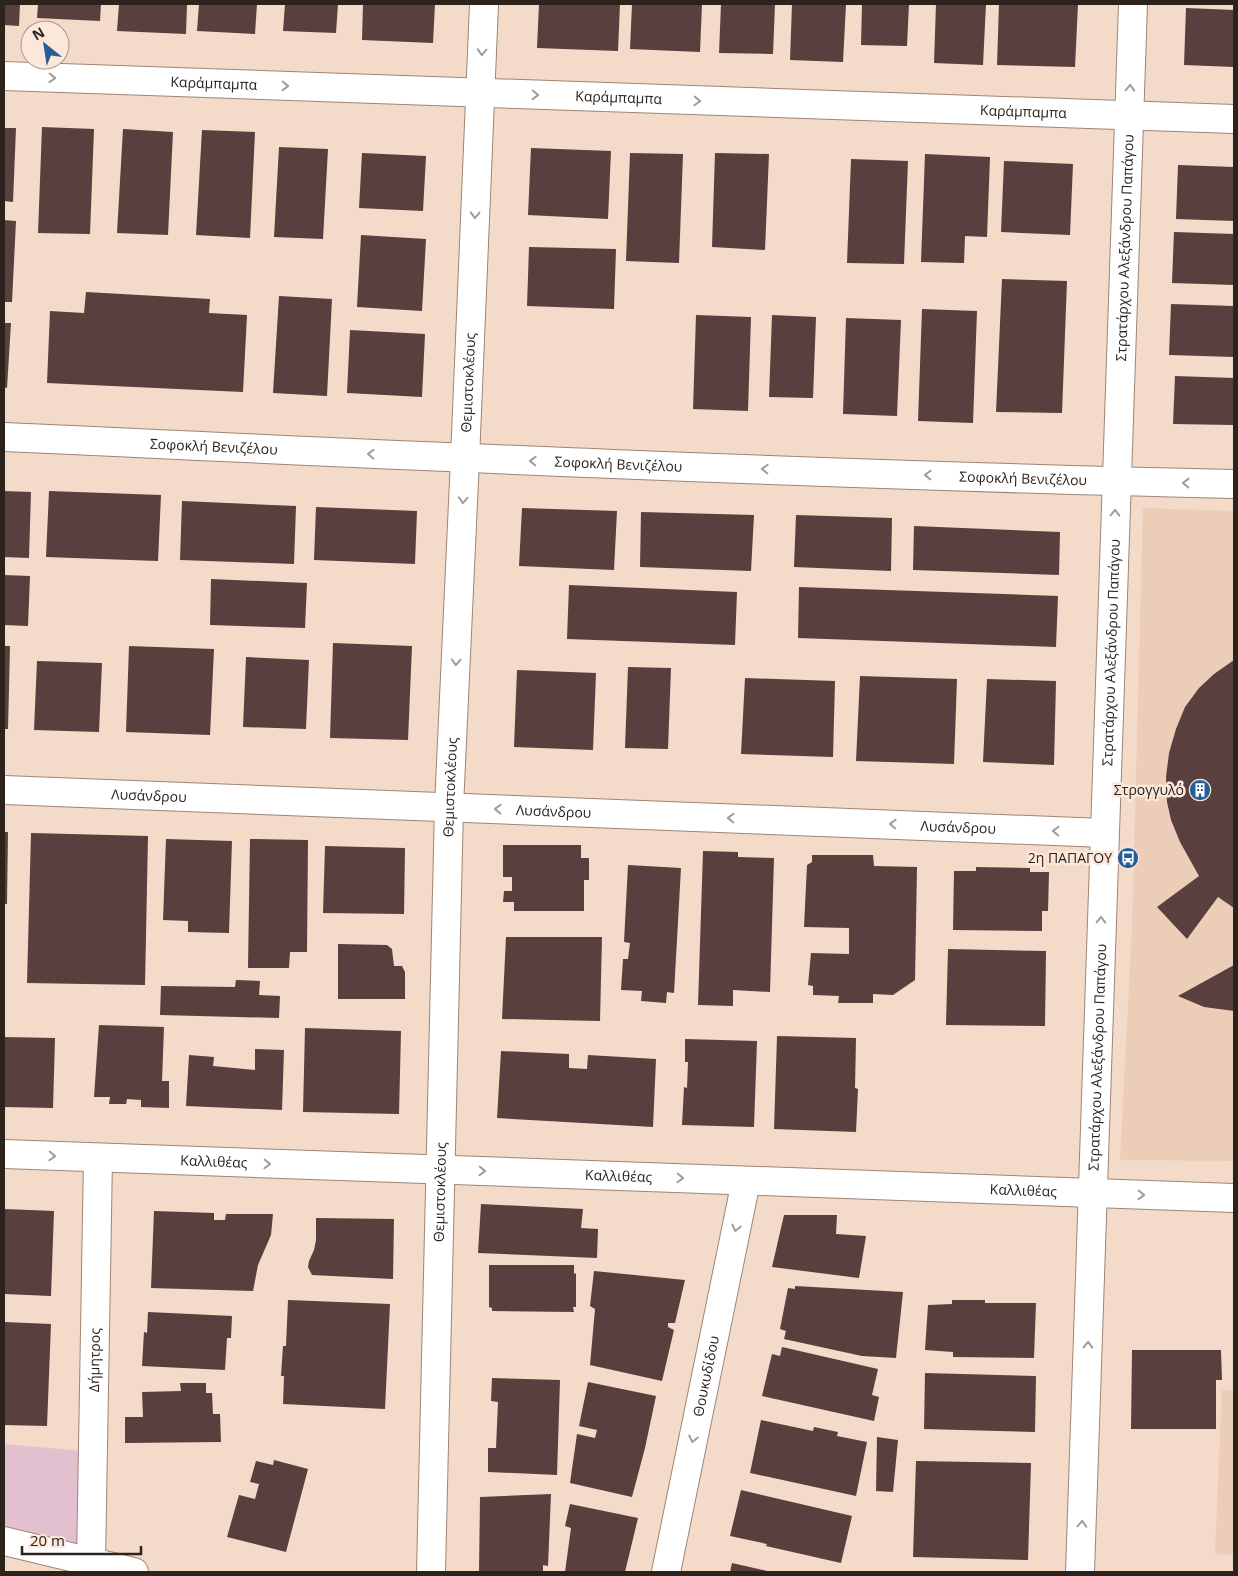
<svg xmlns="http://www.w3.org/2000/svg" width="1238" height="1576" font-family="'Open Sans',sans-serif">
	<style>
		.built { fill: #ecceb8 }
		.green { fill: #e2c0cf }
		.building { fill: #593f3e }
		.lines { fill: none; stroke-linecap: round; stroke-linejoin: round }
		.minor-casing { stroke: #9d8677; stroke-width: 30 }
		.minor { stroke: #fff; stroke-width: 28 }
		.oneway { stroke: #a09c99 }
		.labels { text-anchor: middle; stroke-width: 5; stroke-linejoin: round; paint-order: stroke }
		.street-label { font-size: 14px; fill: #2c231c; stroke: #fce8da }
		.poi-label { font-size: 14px; fill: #2c231c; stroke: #fce8da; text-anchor: end }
	</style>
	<rect width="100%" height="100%" fill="#f3dac9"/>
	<path class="built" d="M1143,508l91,3v650l-114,-1 12,-233z
		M1222,1390h12v165l-19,-1z"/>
	<path class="green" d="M4,1444l89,8 -2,110 -87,-21z"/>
	<path class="building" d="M4,4h16l-1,22 -15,-1z
		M38,4h63l-1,17 -63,-3z
		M119,4h68l-1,30 -69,-3z
		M199,4h58l-2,30 -58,-3z
		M285,4h53l-2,29 -53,-2z
		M363,4h72l-2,39 -71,-3z
		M539,4h81l-2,47 -81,-3z
		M632,4h70l-2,48 -70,-3z
		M721,4h54l-2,50 -54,-1z
		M792,4h54l-3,58 -53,-2z
		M862,4h47l-2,42 -46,-1z
		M936,4h50l-3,61 -49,-2z
		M999,4h79l-3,63 -78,-2z
		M1186,8l48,2v57l-50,-2z
		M42,127l52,2 -4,105 -52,-1z
		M4,128h12l-3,74 -9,-1z
		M123,129l50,3 -5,103 -51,-2z
		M202,130l53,2 -5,106 -54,-3z
		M279,147l49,2 -5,90 -49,-2z
		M531,148l80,3 -3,68 -80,-4z
		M362,153l64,3 -3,55 -64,-3z
		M630,153l53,1 -4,109 -53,-2z
		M715,153l54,1 -4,96 -53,-3z
		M925,154l65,3 -3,80 -22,-1 -1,27 -43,-1z
		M851,159l57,2 -4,103 -57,-1z
		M1004,161l69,3 -3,71 -69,-3z
		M1178,165l56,2v54l-58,-2z
		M4,220l12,1 -4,81h-8z
		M1174,232l60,2v51l-62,-2z
		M361,235l65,4 -4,72 -65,-4z
		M529,247l87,2 -2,60 -87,-3z
		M1002,279l65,2 -5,132 -66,-1z
		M86,292l124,7 -1,14 38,2 -4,77 -196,-9 3,-72 34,2z
		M279,296l53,3 -5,97 -54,-3z
		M1171,304l63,2v51l-65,-2z
		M922,309l55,2 -4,112 -55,-2z
		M696,315l55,2 -3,94 -55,-2z
		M772,315l44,2 -3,81 -44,-1z
		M846,318l55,2 -4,96 -54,-2z
		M4,323h7l-4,65 -3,-1z
		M350,330l75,4 -3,63 -75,-4z
		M1175,376l59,2v47l-61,-1z
		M4,491l27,1 -2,66 -25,-1z
		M49,491l112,4 -3,66 -112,-4z
		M182,501l114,5 -2,58 -114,-4z
		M316,507l101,4 -2,53 -101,-4z
		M522,508l95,3 -3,59 -95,-4z
		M641,512l113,3 -3,56 -111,-4z
		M796,515l96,3 -1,53 -97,-4z
		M914,526l146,6 -1,43 -146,-5z
		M4,575l26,1 -2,50 -24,-1z
		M211,579l96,4 -2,45 -95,-3z
		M569,585l168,7 -2,53 -168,-6z
		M799,587l259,9 -2,51 -258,-9z
		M333,643l79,3 -4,94 -78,-2z
		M4,646h6l-2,83h-4z
		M129,646l85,3 -4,86 -84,-3z
		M246,657l63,3 -3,69 -63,-2z
		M1234,660v248l-16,-11 -31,42 -30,-32 42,-31 -19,-34 -9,-22 -4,-18 -1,-25 3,-24 7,-24 9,-22 14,-19 15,-14z
		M37,661l65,2 -3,69 -65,-2z
		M628,667l43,1 -3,81 -43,-1z
		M517,670l79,3 -3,77 -79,-3z
		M860,676l97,3 -3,85 -98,-3z
		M745,678l90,3 -2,76 -92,-3z
		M987,679l69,2 -2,84 -71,-3z
		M4,832h4l-1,72h-3z
		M31,833l117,3 -3,149 -118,-2z
		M166,839l66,2 -3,92 -41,-1v-11l-25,-1z
		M250,839l58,1 -1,112h-17l-1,16h-41z
		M503,845h78v13h8v22h-5v31h-70v-9h-11l1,-11h8v-14h-9z
		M325,846l80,2 -1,66 -81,-1z
		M703,851l35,1v5l36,1 -4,134 -37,-2v16l-35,-1z
		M812,855h61l1,11 43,1 -2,113 -22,15 -20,-1v9h-35l1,-7 -26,-1v-9l-5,-1 3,-32 38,1v-26l-45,-1 3,-62 5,-3z
		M628,865l53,3 -7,125 -7,-1 -1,11 -25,-2 1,-10 -21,-1 2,-31h5l2,-16 -6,-1z
		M976,867l54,1v4h19l-1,39h-6v20l-89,-1 1,-59h22z
		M506,937h96l-2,84 -98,-2z
		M338,944l49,1 5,4 2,17h8l3,6v27h-67z
		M948,949l98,2 -1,75 -99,-1z
		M1234,965v46l-30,-4 -26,-11z
		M236,980l24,1 -1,14 21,1 -1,22 -119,-3 1,-29 74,1z
		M99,1025l65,2 -2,54h7v27l-28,-1v-7l-14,-1 -1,5h-17l1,-7h-16z
		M305,1028l96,3 -2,83 -96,-2z
		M777,1036l79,2 -1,50 3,1 -2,43 -82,-3z
		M4,1037l51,1 -2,70 -49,-1z
		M685,1039l72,2 -3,86 -72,-2 2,-38 3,1 1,-26h-3z
		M255,1049l29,1 -2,60 -96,-4 3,-51 25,2 -1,9 42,4z
		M501,1051l68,3v14l18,1 1,-14 68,4 -3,68 -156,-9z
		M481,1204l102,5 -2,19 17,1 -1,29 -119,-5z
		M4,1209l50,2 -3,85 -47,-2z
		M154,1211l60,2v7h11l1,-6h47l-2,21 -13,30 -5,26 -102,-3z
		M784,1215h53l-1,19 30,2 -7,42 -87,-11z
		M316,1218l78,1 -1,60 -81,-4 -4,-8 1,-6 5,-11 2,-10z
		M489,1265h85v9l2,-1v34h-3l1,5 -82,-1v-3l-3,-1z
		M594,1271l91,9 -10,43h-7v4l6,3 -12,51 -72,-16 5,-56 -5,-3z
		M795,1286l108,6 -7,66 -34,-2 -78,-17 2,-8 -6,-2 8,-41 7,1z
		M288,1300l102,4 -5,105 -102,-5 1,-28h-3l2,-30h3z
		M952,1300h33v3h51l-2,55 -81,-1v-5l-28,-2 3,-45 24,-1z
		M148,1312l84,4 -1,22h-4l-2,32 -83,-4 2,-34 3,1z
		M4,1322l47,2 -4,102 -43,-1z
		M782,1347l96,22 -6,26 7,2 -5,24 -112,-25 10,-42 8,2z
		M1132,1350h89l1,30h-6v49h-85z
		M925,1373l111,3 -1,56 -111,-3z
		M492,1378l68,2 -3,95 -69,-3v-24h8l2,-46 -7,-1z
		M588,1382l68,14 -11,52 -13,49 -62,-14 7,-49 18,4 2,-8 -18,-4z
		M180,1383h26v10h6l1,21h7l1,28 -96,1v-26h18l-1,-25 39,-1z
		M761,1420l52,11 1,-4 24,5 -1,4 30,6 -11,54 -106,-23z
		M877,1437l21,3 -5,52 -17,-1z
		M274,1460l34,9 -22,83 -59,-15 12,-42 16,4 4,-15 -9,-2 6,-21 17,4z
		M916,1461l115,2 -3,97 -115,-3z
		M741,1490l111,26 -11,47 -75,-17 1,-2 -37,-8z
		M551,1494l-3,72 -5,-1v7h-64l1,-75z
		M570,1504l68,14 -13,54h-60l6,-44 -6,-2z
		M732,1563l35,8v1h-37z"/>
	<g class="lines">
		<g class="minor-casing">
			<g id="minor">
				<path id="s1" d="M4,76l1230,43"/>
				<path id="s2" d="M4,437c410,19 820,38 1230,47"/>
				<path id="s3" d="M4,790l1100,43"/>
				<path id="s4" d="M4,1154l1230,44"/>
				<path d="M4,1541l130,31"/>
				<path id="s5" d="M91,1562l7,-404"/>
				<path id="s6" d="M431,1572l18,-765 16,-348 19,-455"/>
				<path id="s7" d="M666,1572l80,-391"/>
				<path id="s8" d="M1080,1572l53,-1568"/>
			</g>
		</g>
		<use href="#minor" class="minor"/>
	</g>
	<defs><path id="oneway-chevron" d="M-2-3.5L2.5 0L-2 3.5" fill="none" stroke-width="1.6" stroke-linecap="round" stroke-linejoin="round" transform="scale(1.25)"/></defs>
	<g class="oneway">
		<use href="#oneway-chevron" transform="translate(482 52) rotate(92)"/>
		<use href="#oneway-chevron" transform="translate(52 78) rotate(2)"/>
		<use href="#oneway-chevron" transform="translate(285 86) rotate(2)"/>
		<use href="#oneway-chevron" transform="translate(1130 88) rotate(-88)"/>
		<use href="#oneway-chevron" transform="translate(535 95) rotate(2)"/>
		<use href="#oneway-chevron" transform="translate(697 101) rotate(2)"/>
		<use href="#oneway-chevron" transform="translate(475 215) rotate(92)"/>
		<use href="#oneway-chevron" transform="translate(371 454) rotate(-177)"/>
		<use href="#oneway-chevron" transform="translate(533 461) rotate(-178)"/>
		<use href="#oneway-chevron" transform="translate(765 469) rotate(-178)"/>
		<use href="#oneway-chevron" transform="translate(928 475) rotate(-178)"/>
		<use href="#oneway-chevron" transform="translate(1186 483) rotate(-179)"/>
		<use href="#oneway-chevron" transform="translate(463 500) rotate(93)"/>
		<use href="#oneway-chevron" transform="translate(1115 513) rotate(-88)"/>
		<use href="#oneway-chevron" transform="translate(456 662) rotate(93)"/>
		<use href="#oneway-chevron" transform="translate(498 809) rotate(-178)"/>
		<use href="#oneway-chevron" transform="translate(731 818) rotate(-178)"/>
		<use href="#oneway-chevron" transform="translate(893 824) rotate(-178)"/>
		<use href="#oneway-chevron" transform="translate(1056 831) rotate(-178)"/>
		<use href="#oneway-chevron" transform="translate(1101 920) rotate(-88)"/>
		<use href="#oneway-chevron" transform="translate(52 1156) rotate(2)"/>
		<use href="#oneway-chevron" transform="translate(267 1164) rotate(2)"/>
		<use href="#oneway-chevron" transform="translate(482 1171) rotate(2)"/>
		<use href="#oneway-chevron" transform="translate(680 1178) rotate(2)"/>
		<use href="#oneway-chevron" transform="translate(1141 1195) rotate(2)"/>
		<use href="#oneway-chevron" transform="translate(736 1228) rotate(102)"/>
		<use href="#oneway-chevron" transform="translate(1088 1345) rotate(-88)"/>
		<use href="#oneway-chevron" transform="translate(693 1439) rotate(102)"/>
		<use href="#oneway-chevron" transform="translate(1082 1524) rotate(-88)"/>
	</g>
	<defs>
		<g id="building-disc" transform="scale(1.125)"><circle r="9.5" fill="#265e96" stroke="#fce8da"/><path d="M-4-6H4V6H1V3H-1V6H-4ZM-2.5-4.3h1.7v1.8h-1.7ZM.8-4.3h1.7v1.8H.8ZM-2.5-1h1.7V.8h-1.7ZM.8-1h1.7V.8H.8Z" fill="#fff"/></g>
		<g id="bus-disc" transform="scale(1.125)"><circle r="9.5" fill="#265e96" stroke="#fce8da"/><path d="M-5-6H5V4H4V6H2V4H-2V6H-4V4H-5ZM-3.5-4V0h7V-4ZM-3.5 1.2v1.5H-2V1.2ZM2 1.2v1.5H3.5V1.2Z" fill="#fff"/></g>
	</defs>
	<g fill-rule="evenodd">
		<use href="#building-disc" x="1200" y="790"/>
		<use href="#bus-disc" x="1128" y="858"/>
	</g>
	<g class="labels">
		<g class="street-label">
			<text dy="5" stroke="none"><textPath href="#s1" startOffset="210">Καράμπαμπα</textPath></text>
			<text dy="5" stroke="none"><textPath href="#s1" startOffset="615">Καράμπαμπα</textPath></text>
			<text dy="5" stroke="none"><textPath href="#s1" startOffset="1020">Καράμπαμπα</textPath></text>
			<text dy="5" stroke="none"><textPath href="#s8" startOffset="1325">Στρατάρχου Αλεξάνδρου Παπάγου</textPath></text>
			<text dy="5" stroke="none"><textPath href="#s6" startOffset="1190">Θεμιστοκλέους</textPath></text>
			<text dy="5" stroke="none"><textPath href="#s2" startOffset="210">Σοφοκλή Βενιζέλου</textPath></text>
			<text dy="5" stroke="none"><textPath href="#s2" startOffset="615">Σοφοκλή Βενιζέλου</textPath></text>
			<text dy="5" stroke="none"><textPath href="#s2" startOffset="1020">Σοφοκλή Βενιζέλου</textPath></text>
			<text dy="5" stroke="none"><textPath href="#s8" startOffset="920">Στρατάρχου Αλεξάνδρου Παπάγου</textPath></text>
			<text dy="5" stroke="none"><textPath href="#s6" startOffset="785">Θεμιστοκλέους</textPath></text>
			<text dy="5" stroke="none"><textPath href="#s3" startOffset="145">Λυσάνδρου</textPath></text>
			<text dy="5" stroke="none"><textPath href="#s3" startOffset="550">Λυσάνδρου</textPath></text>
			<text dy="5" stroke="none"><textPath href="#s3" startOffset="955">Λυσάνδρου</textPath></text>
			<text dy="5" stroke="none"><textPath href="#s8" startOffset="515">Στρατάρχου Αλεξάνδρου Παπάγου</textPath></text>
			<text dy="5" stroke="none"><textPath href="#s4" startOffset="210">Καλλιθέας</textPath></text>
			<text dy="5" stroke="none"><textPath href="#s4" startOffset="615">Καλλιθέας</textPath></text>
			<text dy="5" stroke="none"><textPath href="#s4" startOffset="1020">Καλλιθέας</textPath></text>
			<text dy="5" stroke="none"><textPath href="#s6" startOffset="380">Θεμιστοκλέους</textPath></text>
			<text dy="5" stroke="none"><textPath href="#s5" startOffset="202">Δήμητρος</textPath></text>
			<text dy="5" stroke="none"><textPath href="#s7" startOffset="200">Θουκυδίδου</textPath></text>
		</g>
		<g class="poi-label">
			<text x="1184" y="795">Στρογγυλό</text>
			<text x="1112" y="863">2η ΠΑΠΑΓΟΥ</text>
		</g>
	</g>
	<rect width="1238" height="1576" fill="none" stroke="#2c231c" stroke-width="10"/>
	<g transform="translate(45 45) rotate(330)"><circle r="24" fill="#fce8da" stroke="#a9998e"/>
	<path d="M0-4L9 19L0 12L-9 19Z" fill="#265e96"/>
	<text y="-8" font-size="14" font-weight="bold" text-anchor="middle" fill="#2c231c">N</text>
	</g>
	<path d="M22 1546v8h119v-8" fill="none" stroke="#2c231c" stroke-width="2.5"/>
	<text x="30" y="1546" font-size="15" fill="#2c231c" stroke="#fce8da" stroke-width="4" paint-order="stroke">20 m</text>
</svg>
